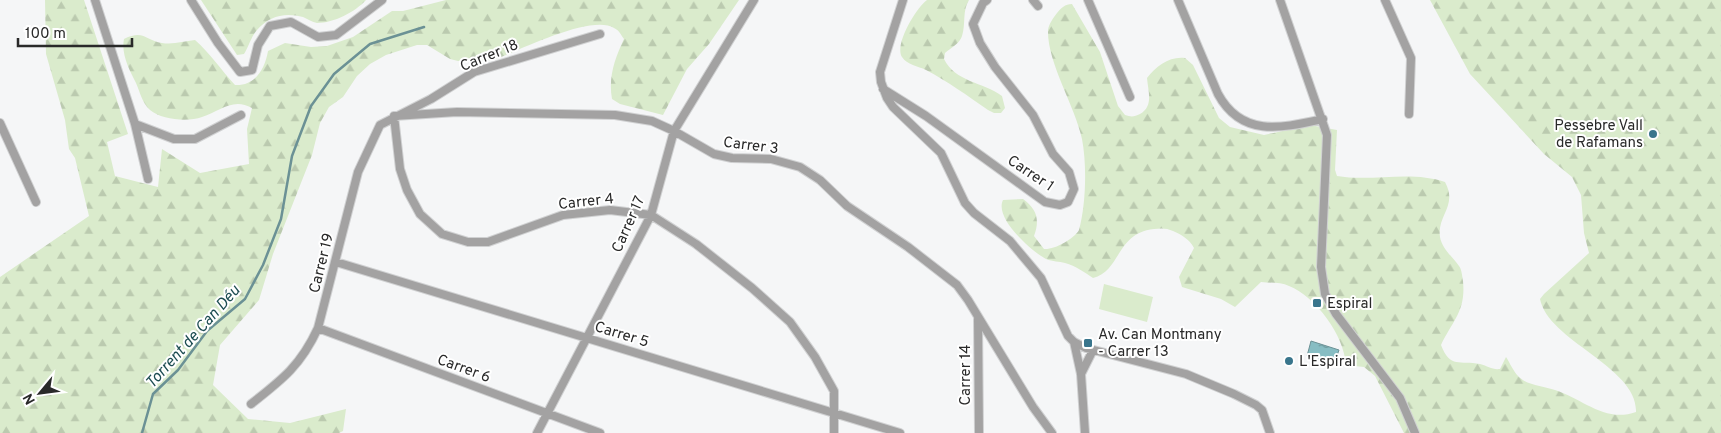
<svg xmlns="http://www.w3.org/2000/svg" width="1721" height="433" font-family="Overpass,sans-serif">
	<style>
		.forest { fill: url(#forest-firs) }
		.pitch { fill: #daebcc }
		.water { fill: url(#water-ripples); stroke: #6b9195 }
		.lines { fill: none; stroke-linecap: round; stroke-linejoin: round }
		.stream { stroke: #6b9195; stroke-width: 2.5 }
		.minor-casing { stroke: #d0d1d2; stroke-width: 10 }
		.minor { stroke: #a3a2a2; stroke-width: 8 }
		.poi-dot { fill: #39758c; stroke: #fff; stroke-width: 2 }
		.labels { text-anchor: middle; stroke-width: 4; stroke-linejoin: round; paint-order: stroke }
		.street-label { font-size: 15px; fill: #292929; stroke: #fff }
		.poi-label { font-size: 15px; fill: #292929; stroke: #fff; text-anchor: start }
		.water-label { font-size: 16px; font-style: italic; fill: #1d4d52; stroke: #fff }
	</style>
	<defs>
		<pattern id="forest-firs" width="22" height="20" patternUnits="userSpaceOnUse" patternTransform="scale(1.25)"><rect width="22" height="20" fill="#daebcc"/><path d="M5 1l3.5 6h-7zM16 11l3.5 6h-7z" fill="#bbcaaf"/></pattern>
		<pattern id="water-ripples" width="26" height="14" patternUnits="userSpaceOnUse" patternTransform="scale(1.25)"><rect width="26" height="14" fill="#87bdc3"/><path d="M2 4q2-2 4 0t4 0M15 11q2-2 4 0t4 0" fill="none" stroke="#6e9a9e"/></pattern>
	</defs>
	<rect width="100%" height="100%" fill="#f5f6f7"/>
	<path class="forest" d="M45,0h39l44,134 -21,8 8,34 43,11 4,-38 38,24 49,-9 -2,-35 5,-21c-19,-11 -32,3 -50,9 -14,5 -40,3 -52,-7 -8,-7 -10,-18 -14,-27 -7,-14 -15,-29 -12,-44 20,-10 22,2 38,4 11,2 22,-2 33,-3 15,13 26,30 40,45 20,1 30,-16 33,-34l17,-8 26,4 16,-1 26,-9 39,-26h11l43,-11h293l-30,44 -22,25 -24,46 -43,-11 -8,-5c-4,-22 3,-41 12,-60 -3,-4 -5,-9 -10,-11 -23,-14 -96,23 -120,32l-36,1 -8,-2 -23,-14h-10l-31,10 -16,9 -13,12 -14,21 -14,10 -9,16 -8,32 -39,99 -14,46 -39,45 -7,40 35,34 42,4 56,-14 -3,22 -4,2h-339v-156l89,-61 -14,-58 -6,-9 -4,-29 -19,-66z
		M201,0h165c-11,12 -32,23 -49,23 -5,-1 -9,-4 -14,-6 -18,-5 -34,-1 -46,13 -6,7 -8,16 -13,24l-7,1z
		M927,0h42c-7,11 -3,24 -7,36 -2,7 -11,12 -17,17l-1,6c11,23 39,23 58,37l3,12 -4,5h-7l-6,-3c-20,-14 -41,-29 -62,-40 -8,-4 -19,-5 -24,-13 -8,-12 14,-49 25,-57z
		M1430,0h291v433h-317l-29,-57 -11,-9 -18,-2c-2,-30 -30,-68 -57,-79 -8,-4 -19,-3 -28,-4l-26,25 -14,-8 -39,-12 -3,-10 15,-29c-5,-9 -12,-13 -21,-17 -6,-3 -12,-3 -19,-2 -38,4 -33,42 -61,49 -9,-6 -17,-12 -28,-15 -6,-2 -12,-1 -19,-4 -15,-8 -52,-41 -43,-59l20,-1c14,10 17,21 11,37l10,13c10,1 30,-10 35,-19 7,-26 8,-65 3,-91 -7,-33 -35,-77 -34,-109 1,-6 5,-12 9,-17 4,-5 8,-9 15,-9l28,48 18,54 7,9c6,2 9,2 15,-1 14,-8 8,-23 7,-36 9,-12 23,-22 38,-20l8,7 26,53 11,9 34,8 46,-10 27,5 -2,40 2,6c35,6 74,-6 108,6 13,24 -8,33 -5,55 2,12 13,20 19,29 3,4 3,10 4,15 3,30 -10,39 -22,64 9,24 19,15 39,19 8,2 12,6 20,5l6,-12c4,6 7,14 13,20 8,8 25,9 36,13 28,9 50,33 81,22 2,-45 -88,-71 -96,-113l4,-5 45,-41 -5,-20 -3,-38 -9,-18 -28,-23 -74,-80z"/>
	<path class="pitch" d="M1104,284l49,13 -6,25 -48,-13z"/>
	<path class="water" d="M1311,341l28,9 -5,14 -27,-8z"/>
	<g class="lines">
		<path class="stream" d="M142,433l11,-39 25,-24 29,-39 38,-32 18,-34 18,-46 11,-63 19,-50 23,-32 36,-30 54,-17"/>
		<g class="minor-casing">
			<path id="minor" d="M95,0l40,124 13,55
				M191,0l27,43 22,29 12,-2 6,-25 12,-19 21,-4 27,15 18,-2 46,-35
				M903,0l-23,72 1,10 6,16 6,9 48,46 24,50 9,10 36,28 31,37 27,58 6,6 12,6 100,26 48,20 22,11 6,5 8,23
				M1033,0l5,6
				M1088,0l42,97
				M1178,0l40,94c24,44 64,34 105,25
				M1280,0l47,135 -6,132 4,27 11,20 64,84 15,35
				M1385,0l26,58 -2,56
				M883,89l43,27 119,86 15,3 8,-3 6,-13 -5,-17 -16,-18 -20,-39 -38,-48 -15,-24 -7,-19 10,-21 4,-3
				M394,116l63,-4 158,3 37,6 22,10 40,23 18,4 39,1 29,8 20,13 27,26 61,41 49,38 11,15 65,107 19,26
				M394,116l6,53 7,21 13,24 22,20 26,8h20l75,-27 47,-5 41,5 45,29 56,44 38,34 25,35 19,34v42
				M0,123l36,79
				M135,124l39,15h21l46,-24
				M336,262l564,171
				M978,319l1,114
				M318,328l282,105
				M1074,342l7,32 4,59
				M1081,374l12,-24
				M251,404c32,-25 50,-39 67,-76l40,-156 22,-47 51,-26 43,-27 126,-38
				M537,433l114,-218 23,-84 80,-131"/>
		</g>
		<use href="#minor" class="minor"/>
	</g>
	<g class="poi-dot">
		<circle cx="1653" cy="134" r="5"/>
		<rect x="1312" y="298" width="10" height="10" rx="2.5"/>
		<rect x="1083" y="338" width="10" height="10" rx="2.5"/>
		<circle cx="1289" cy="361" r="5"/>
	</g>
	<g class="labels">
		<g class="street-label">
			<text transform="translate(489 55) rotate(-22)" y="5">Carrer 18</text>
			<text transform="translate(751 145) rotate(7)" y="5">Carrer 3</text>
			<text transform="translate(1031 173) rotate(34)" y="5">Carrer 1</text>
			<text transform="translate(586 201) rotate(-6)" y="5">Carrer 4</text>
			<text transform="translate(628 224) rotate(-66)" y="5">Carrer 17</text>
			<text transform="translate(321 263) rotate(-76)" y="5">Carrer 19</text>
			<text transform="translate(622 334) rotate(17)" y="5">Carrer 5</text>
			<text transform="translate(464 368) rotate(20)" y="5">Carrer 6</text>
			<text transform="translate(965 375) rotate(-90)" y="5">Carrer 14</text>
		</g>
		<g class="poi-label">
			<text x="1643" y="130" text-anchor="end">Pessebre Vall<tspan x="1643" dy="17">de Rafamans</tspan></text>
			<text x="1327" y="308">Espiral</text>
			<text x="1098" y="339">Av. Can Montmany<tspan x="1098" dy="17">- Carrer 13</tspan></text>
			<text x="1299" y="366">L'Espiral</text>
		</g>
		<g class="water-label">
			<text transform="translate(192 336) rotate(-48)" y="6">Torrent de Can Déu</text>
		</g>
	</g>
	<g transform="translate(40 393) rotate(241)" stroke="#ffffff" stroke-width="4" paint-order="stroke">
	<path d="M0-4L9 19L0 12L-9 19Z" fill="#292929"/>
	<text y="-8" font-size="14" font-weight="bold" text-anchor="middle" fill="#292929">N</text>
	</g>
	<path d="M18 38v8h114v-8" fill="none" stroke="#292929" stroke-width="2.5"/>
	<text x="25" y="38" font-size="15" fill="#292929" stroke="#ffffff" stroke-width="4" paint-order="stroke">100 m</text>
</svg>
